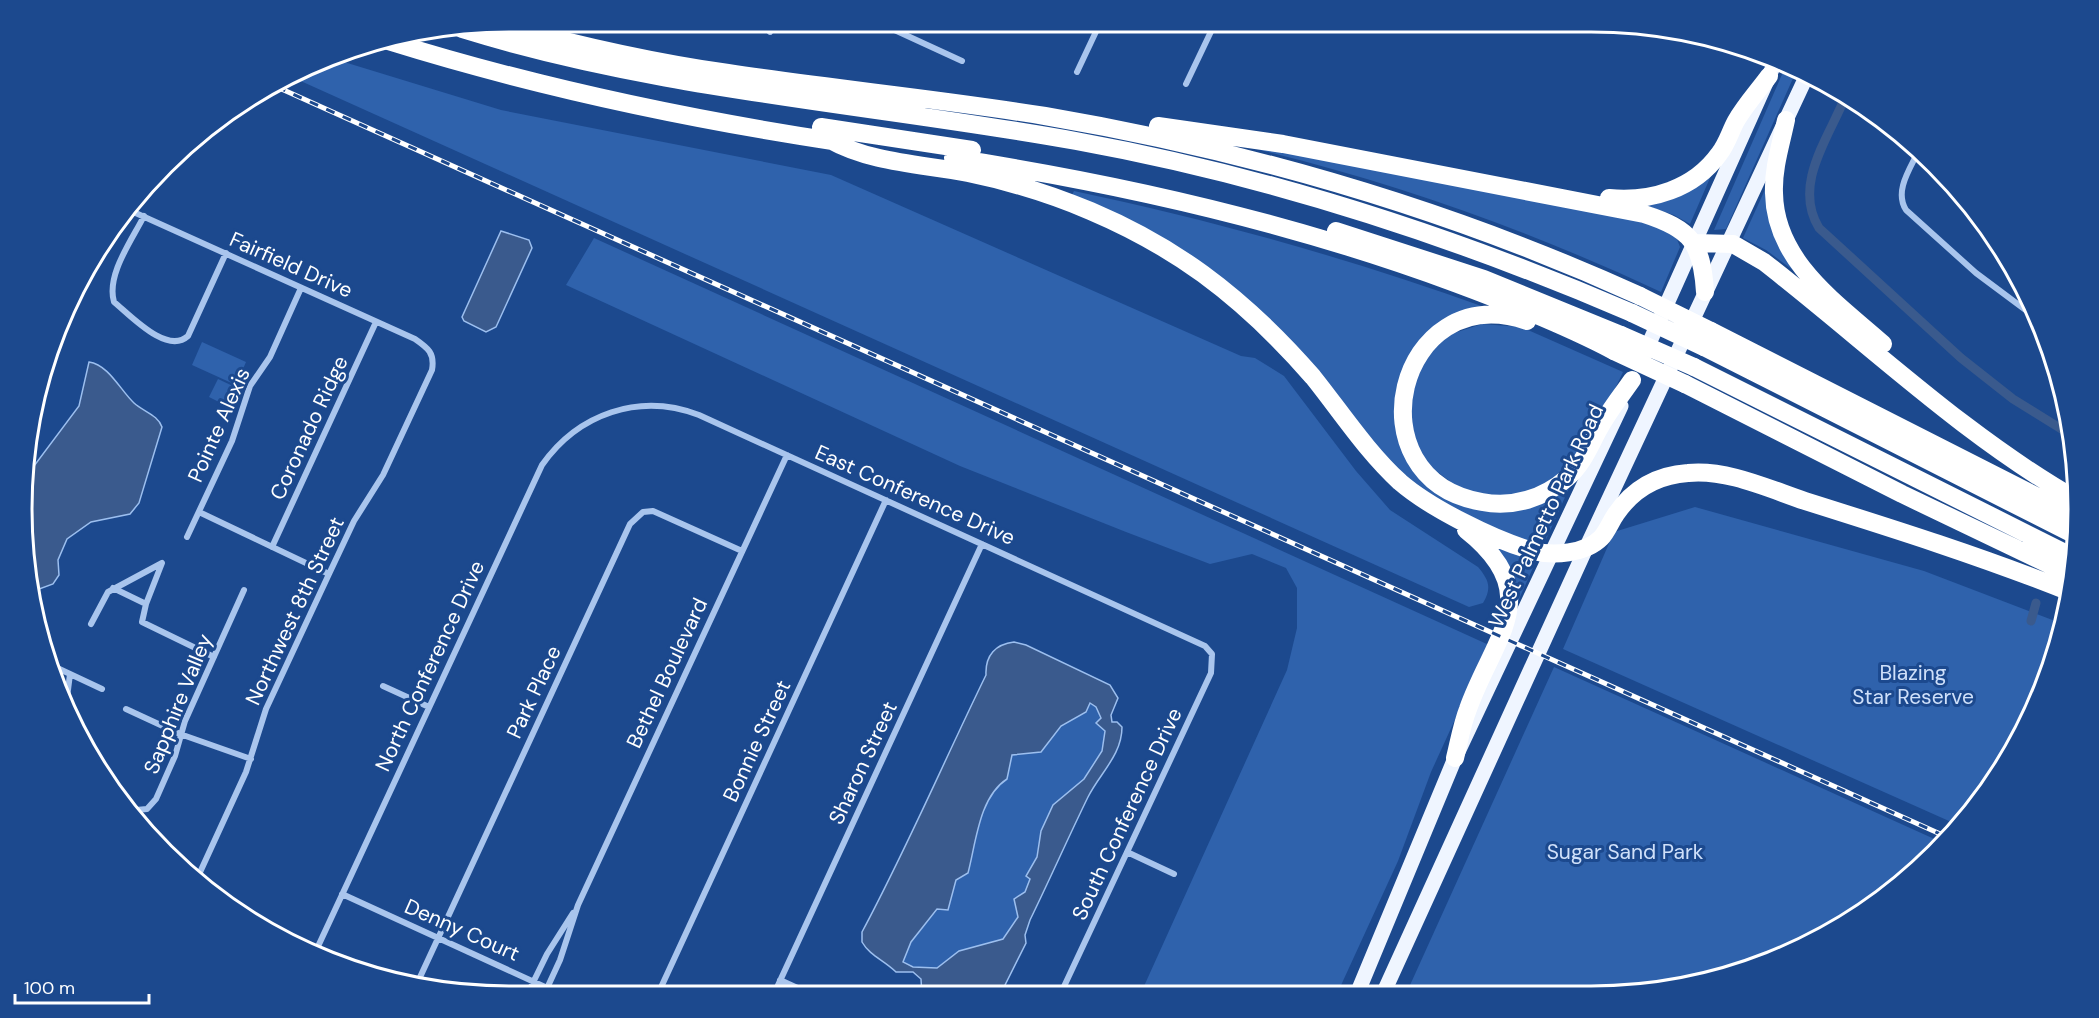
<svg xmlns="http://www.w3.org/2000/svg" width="2099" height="1018" font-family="'DM Sans',sans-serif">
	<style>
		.green { fill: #2f62ac }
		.water { fill: #3a5a8d; stroke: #9cbfef; stroke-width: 1.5; fill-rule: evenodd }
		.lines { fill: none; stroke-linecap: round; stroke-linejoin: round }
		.canal { stroke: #3a5a8d; stroke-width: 9 }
		.street { stroke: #a9c5ed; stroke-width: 6 }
		.primary { stroke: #eff5ff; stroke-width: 15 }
		.highway { stroke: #fff; stroke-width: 18 }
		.rail-casing { stroke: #fff; stroke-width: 5 }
		.rail { stroke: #1c498e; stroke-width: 3; stroke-dasharray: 9; stroke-linecap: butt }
		.highway-bridge { stroke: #fff; stroke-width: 18 }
		.labels { text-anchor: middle; stroke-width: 6; stroke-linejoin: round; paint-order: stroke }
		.street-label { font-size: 21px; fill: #fff; stroke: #1c498e }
		.park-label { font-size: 21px; fill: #cfe0fa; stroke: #1c498e }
		.rim { fill: none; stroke: #fff; stroke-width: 3 }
	</style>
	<rect width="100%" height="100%" fill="#1c498e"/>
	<path class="green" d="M331,58l170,52 330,65 410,181 14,2 29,18 72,95 34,39 88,57c11,13 14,21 5,36l-14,4 -1175,-529z
		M1787,63l9,5 -2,8 -68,153 -12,1z
		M1261,143l395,82 21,14 3,8 -19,45c-128,-60 -264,-109 -401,-142z
		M1713,171l-23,53 -16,-9 -33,-11z
		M1768,183l29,90 -31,-23 -23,-12z
		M1074,191c142,30 277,68 413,117l-51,21 -37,101 66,72 105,-16 -25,56 -29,-3 -80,-40 -36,-25 -131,-152 -198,-125z
		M594,238l895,407 -58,127 -33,89 -61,133 -197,1 147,-325 10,-42v-40l-11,-20 -34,-14 -42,10 -84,-32 -166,-66 -394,-181z
		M1482,324l39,3 102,45 -33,69 -38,43 -42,15 -46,-7 -37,-28 -18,-37 6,-53 30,-38z
		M202,342l44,20 -10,23 -44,-20z
		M218,379l17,8 -8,19 -18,-9z
		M1695,507l229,64 139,53 -22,72 -64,110 -19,19 -395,-176 51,-117z
		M1496,546l40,15 -20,45 -3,-30z
		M1554,667l387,175 -54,54 -111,64 -122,33 -248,1z
		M1090,703l6,3 9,25 -3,20 -18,28 -31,26 -12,26 -4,26 -11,19 4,3 -12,37 -15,23 -44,12 -22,17 -24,-1 -10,-6 8,-19 27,-33 10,1 8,-30 12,-7c8,-30 11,-76 39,-94l5,-25 29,-2 20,-26 25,-14z"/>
	<path class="water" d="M501,231l28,9 3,8 -36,79 -10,5 -22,-11 -2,-4z
		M89,362c20,3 31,28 45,41 10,9 24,12 28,24l-23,76 -9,11 -39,8 -24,17 -9,21 1,15 -6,9 -22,8 -6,-19 3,-99 51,-68z
		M1014,642l12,3 84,40 8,13 -7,17 1,7h5l5,5c0,28 -22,46 -34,70 -20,41 -38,82 -58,123l-5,15 1,8 -26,52h-78l-1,-16 -8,-7h-17c-12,-12 -26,-16 -34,-30v-10c45,-84 82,-171 124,-257 -1,-20 10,-31 28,-33zM1090,703l6,4 5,11 -5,5 9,8 -3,20 -18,28 -31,26 -12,26 -4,26 -11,19 4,3 -5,13 -11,7 4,18 -15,22 -44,12 -22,17 -24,-1 -10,-5 8,-20 26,-33 11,1 8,-30 12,-7c8,-30 11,-76 39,-94l5,-24 29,-3 20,-26 25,-14z"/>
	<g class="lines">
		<path class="canal" d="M690,27l3,-6
			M1846,95c-16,41 -54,89 -27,133l142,130 52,41 58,36
			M2031,621l5,-18"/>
		<path class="street" d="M875,21l87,40
			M770,32l5,-11
			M1077,72l24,-51
			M1186,84l30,-63
			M1919,150c-9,19 -25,41 -13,60l70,63 63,47
			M129,210l286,129c13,9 20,14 17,31l-49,105 -29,46 -25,53 -63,135 -20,63 -50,109
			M144,216c-12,24 -38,59 -30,86 17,14 53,53 74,34l38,-83
			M30,414c13,-20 24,-43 20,-66
			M199,512l130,62
			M187,537l45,-96 18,-55 20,-29 31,-69
			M272,547l104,-225
			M113,588l33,16
			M91,624l17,-32 54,-29 -16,41 -4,18 72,35
			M53,666l49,23
			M383,686l46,21
			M66,706l4,-32
			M126,709l54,25 71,25
			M126,811l21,-2 9,-10 19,-43 10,-35 59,-131
			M1127,852l47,22
			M185,873l14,1
			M342,894l225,103
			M314,955l228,-490c36,-51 97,-73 157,-50l506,231 7,8 -1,19 -151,322
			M780,980l35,16
			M415,988l215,-464 13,-12 10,-1 89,40
			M657,996l229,-496
			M773,996l209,-452
			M526,997l21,-43 26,-41
			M543,997l17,-37 18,-55 209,-450"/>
		<path class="primary" d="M1643,357l134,-299
			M1357,994l98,-236 166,-352
			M1383,994l204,-448 220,-471"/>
		<path class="highway" d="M496,23c76,21 154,39 232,50 106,16 212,26 317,43 205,35 406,94 595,180
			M462,29c200,62 410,75 614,112 193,35 377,95 556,172
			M388,41c148,46 298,78 451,101
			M1786,120c-5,24 -13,48 -12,73 1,69 63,110 109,151
			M1158,126l125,18 361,70c47,15 58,29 61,78
			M821,127l151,23
			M830,140c41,23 92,24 138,33 83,17 166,51 235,101 41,30 77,65 110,103 28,35 54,75 87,105 30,26 94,58 133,69 20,5 52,3 68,-13 6,-6 10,-17 15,-24 17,-25 42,-39 72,-41 39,-4 81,16 117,28 89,28 178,56 265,91
			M953,158c170,26 340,65 502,125 54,20 108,41 159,68
			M1609,198c42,4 85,-9 110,-44 8,-10 11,-22 17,-33 9,-16 22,-30 33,-45
			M1336,231l148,48 137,56
			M1696,243l37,1 31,18c103,80 199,173 313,238
			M1527,321c-130,-44 -178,158 -45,181 31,6 62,-4 85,-24 16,-14 22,-31 32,-49 9,-17 22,-33 33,-49
			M1711,331l366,186
			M1704,347l371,188
			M1694,367l379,190
			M1685,384l217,110 169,81
			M1455,758c4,-16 7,-34 13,-49 26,-73 79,-115 -2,-179"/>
		<g class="rail-casing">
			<path id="rail" d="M277,87l1670,750"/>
		</g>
		<use href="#rail" class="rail"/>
		<path class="highway-bridge" d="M1640,296l71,35
			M1632,313l72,34
			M1621,335l73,32
			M1614,351l71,33"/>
	</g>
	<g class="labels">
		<g class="street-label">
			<text transform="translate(291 265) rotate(24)" y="7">Fairfield Drive</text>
			<text transform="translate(219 425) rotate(-66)" y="7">Pointe Alexis</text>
			<text transform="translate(309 428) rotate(-65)" y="7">Coronado Ridge</text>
			<text transform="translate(915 495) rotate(24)" y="7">East Conference Drive</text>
			<text transform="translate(1546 516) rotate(-65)" y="7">West Palmetto Park Road</text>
			<text transform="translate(295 611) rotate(-65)" y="7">Northwest 8th Street</text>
			<text transform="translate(430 666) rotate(-65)" y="7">North Conference Drive</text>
			<text transform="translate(667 673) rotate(-65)" y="7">Bethel Boulevard</text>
			<text transform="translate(534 692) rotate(-65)" y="7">Park Place</text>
			<text transform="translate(178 704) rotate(-68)" y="7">Sapphire Valley</text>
			<text transform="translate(757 741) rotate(-65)" y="7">Bonnie Street</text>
			<text transform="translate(863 763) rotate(-65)" y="7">Sharon Street</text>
			<text transform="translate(1127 814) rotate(-65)" y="7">South Conference Drive</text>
			<text transform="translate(462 930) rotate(24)" y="7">Denny Court</text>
		</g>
		<g class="park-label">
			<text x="1913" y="680">Blazing<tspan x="1913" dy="24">Star Reserve</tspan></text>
			<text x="1625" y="859">Sugar Sand Park</text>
		</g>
	</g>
	<path d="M0 0H2099V1018H0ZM509 32H1591A477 477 0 0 1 2068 509V509A477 477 0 0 1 1591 986H509A477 477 0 0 1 32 509V509A477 477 0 0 1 509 32Z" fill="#1c498e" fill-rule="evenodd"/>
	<path class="rim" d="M509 32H1591A477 477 0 0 1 2068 509V509A477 477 0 0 1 1591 986H509A477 477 0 0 1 32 509V509A477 477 0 0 1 509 32Z"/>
	<path d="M15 994v9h134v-9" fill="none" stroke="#ffffff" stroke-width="3"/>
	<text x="24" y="994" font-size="18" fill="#ffffff" stroke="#1c498e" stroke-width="4.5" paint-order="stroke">100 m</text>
</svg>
